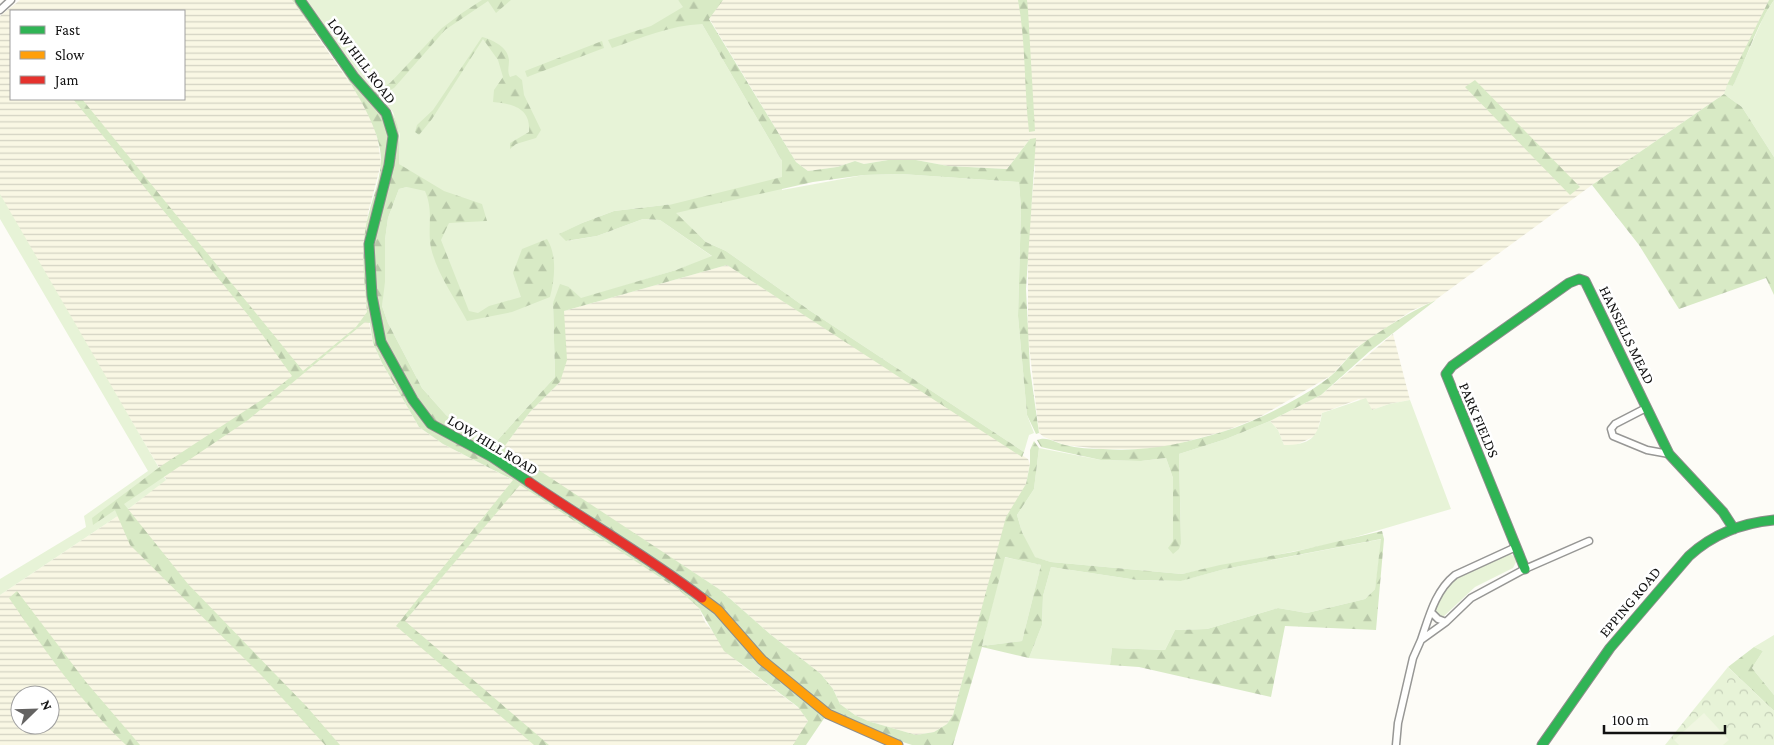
<svg xmlns="http://www.w3.org/2000/svg" width="1774" height="745" font-family="'Crimson Pro',serif">
	<style>
		.farmland { fill: url(#farmland-rules); fill-rule: evenodd }
		.grass { fill: #e7f3d7 }
		.forest { fill: url(#forest-firs); fill-rule: evenodd }
		.park { fill: url(#park-crowns) }
		.pitch { fill: #f0f6e1 }
		.lines { fill: none; stroke-linecap: round; stroke-linejoin: round }
		.street-casing { stroke: #979795; stroke-width: 9 }
		.fast-casing { stroke: #8e8d8b; stroke-width: 11 }
		.slow-casing { stroke: #8e8d8b; stroke-width: 11 }
		.jam-casing { stroke: #8e8d8b; stroke-width: 11 }
		.street { stroke: #fffffe; stroke-width: 6 }
		.fast { stroke: #30b455; stroke-width: 9 }
		.slow { stroke: #ff9f0a; stroke-width: 9 }
		.jam { stroke: #e5322d; stroke-width: 9 }
		.labels { text-anchor: middle; stroke-width: 5; stroke-linejoin: round; paint-order: stroke }
		.street-label { font-size: 15px; fill: #111; stroke: #fff }
	</style>
	<defs>
		<pattern id="farmland-rules" width="6" height="5" patternUnits="userSpaceOnUse" patternTransform="scale(1.25)"><rect width="6" height="5" fill="#f9f7e4"/><path d="M0 2.5h6" fill="none" stroke="#d4d3c3"/></pattern>
		<pattern id="forest-firs" width="22" height="20" patternUnits="userSpaceOnUse" patternTransform="scale(1.25)"><rect width="22" height="20" fill="#d8eac5"/><path d="M5 1l3.5 6h-7zM16 11l3.5 6h-7z" fill="#b8c8a8"/></pattern>
		<pattern id="park-crowns" width="20" height="18" patternUnits="userSpaceOnUse" patternTransform="scale(1.25)"><rect width="20" height="18" fill="#e7f3d7"/><path d="M2 6a3 3 0 1 1 6 0M12 15a3 3 0 1 1 6 0" fill="none" stroke="#c5cfb8"/></pattern>
	</defs>
	<rect width="100%" height="100%" fill="#fdfcf7"/>
	<path class="farmland" d="M20,0h272l69,99 12,23 5,19 3,23 -13,49 -5,41 4,58 6,31 9,20 37,64 24,17 77,40 159,106 20,18 6,14 34,41 61,46 8,12 -14,24h-794v-150l131,-88 35,-28 -166,-278v-185zM11,11h173v88h-173zM20,695h30v30h-30z
		M721,0h1048l-45,94 -132,91 -158,116 -23,10 -55,37 -24,27 -74,43 -33,13 -66,18h-58l-36,-4 -21,-8 -5,-4 -11,-97v-98l7,-69 -5,-30 -23,30 -59,-3 -32,-6h-28l-24,4 -9,-3 -18,6 -29,4 -12,-9 -87,-144z
		M727,265l301,194 2,5 -4,20 -28,65 -45,166 -6,9 -13,8 -18,3 -48,-14 -13,-6 -15,-11 -7,-15 -12,-15 -51,-40 -51,-45 -216,-141 27,-36 30,-30 4,-47v-24z
		M1393,334l17,66 -21,4 -17,6 -13,-11 -37,14 -5,20 -4,4 -17,8h-12l-6,-15 -8,-9 51,-26z"/>
	<path class="grass" d="M306,0h372l24,24 80,137v29l82,-15 37,-1 118,8 2,27 -3,107 9,99 7,18 -5,2 -5,17 -215,-142 -83,-59 -20,-9 -31,-29 -2,-9 -59,7 -32,12 -22,11 7,7 30,-5 46,-17 17,1 53,37 -37,13 -95,29 -12,-12 -16,16 2,74 -61,67 -18,-5 -30,-24 -24,-27 -34,-65 -6,-17 3,-66 3,-22 11,-29 8,-2 -8,-23 1,-29 -7,-23 -32,-33z
		M1774,0v157l-32,-50 -18,-13 3,-9 6,1 31,-70z
		M0,194l166,286 -35,27 -131,88v-16l86,-52 -2,-11 64,-45 -148,-252z
		M1366,398l6,12 17,-6 21,-4 41,109 -116,34 -153,31 -131,-12 -17,-5 -12,-25 -5,-17 17,-26 5,-41 62,12 40,1 25,-3 7,20v63l8,2 -2,-89 47,-15 44,-18 8,9 6,15c26,0 34,-7 38,-32z
		M1382,539l-7,50 -10,10 -58,14 -29,-5 -71,21 -32,1 -10,20 -53,-2 -2,17 -81,-7 13,-33 1,-29 8,-29 86,13 43,1 45,-12z
		M1509,553l6,4 1,5 -3,6 -38,19 -32,30 -8,-5v-11l12,-20z
		M1004,557l37,8 -19,76 -40,5z
		M1774,635v60l-22,-27 11,-17 -9,-4z"/>
	<path class="forest" d="M292,0h14l47,69 22,23 15,-9 52,-55 20,-15 20,-13h29l-15,13 -8,-12 -43,29 -51,58 -15,8c23,26 21,35 20,68l45,27 38,13 5,17 -38,2 -8,17 28,71 9,2 11,-7 32,-9 -8,-24 9,-24 25,-10c10,16 8,39 3,58l-38,15 -45,9c-12,-23 -30,-47 -36,-73 -4,-20 3,-36 -6,-57l-18,-4 -8,2 -11,29 -3,22v42l-3,24 6,17 34,65 24,27 30,24 18,5 61,-67 -2,-74 7,-19 9,3 12,11 95,-28 36,-14 -52,-36 -17,-1 -46,17 -31,5 -7,-7 23,-11 32,-12 59,-7 109,-27v-16l-80,-137c-31,1 -61,14 -90,24l-4,-8 43,-14 32,-19 -5,-7h45l-14,19 87,143 12,9 29,-4 18,-6 9,3 24,-4h28l32,6 59,3 23,-30 6,-1 -10,151 4,80 9,64 -3,1 -9,-19 -9,-99 3,-107 -2,-27 -118,-8 -37,1 -51,7 -137,31 30,29 20,9 83,59 215,142 -2,5 -295,-192 -163,46 3,49 -7,22 -30,30 -26,35 215,142 51,45 51,40 12,15 7,15 15,11 13,6 48,14 18,-3 13,-8 6,-9 53,-198 20,-33 4,-20v-14l4,-9 5,7 -5,41 -17,26 5,17 13,25 16,5 131,12 38,-9 73,-13 89,-21 2,8 -8,91 -91,-4 -14,71 -132,-30 -29,-2 2,-17 53,2 10,-20 32,-1 71,-21 29,5 58,-14 10,-10 6,-50 -156,30 -44,12 -44,-1 -86,-13 -8,29 -1,29 -13,33 -47,-11 -29,98h-41l-87,-28 -19,28h-13l15,-24 -10,-14 -74,-56 -25,-43 -20,-18 -159,-105 -115,136 144,124h-15l-138,-119 117,-146 -70,-36 -24,-17 -37,-64 -9,-20 -3,-20 -5,-1 -117,98 -124,84 64,80 119,123 33,38h-15l-63,-69 -132,-131 -15,-35 -22,15 -1,-7 8,-6 61,-46 105,-69 26,-21 -44,-61 -175,-216h9l221,272 53,-44 11,-15c-2,-27 -6,-54 -2,-80 3,-24 15,-47 16,-71 2,-45 -63,-123 -89,-161zM1005,557l36,8 -19,76 -40,5z
		M1018,0h9l1,10 7,121 -6,1c-5,-44 -3,-89 -11,-132z
		M1769,0h5c-17,24 -28,60 -41,86l-6,-1z
		M482,37c11,3 26,10 27,23 0,7 -2,11 1,17l6,-2 6,5 2,15 17,35 -5,8 -20,6 -6,5v-6l19,-11c2,-24 -16,-28 -36,-30l1,-12 9,-13 -5,-17 -15,-21 -51,80 -13,16 -4,-3 2,-7 16,-15z
		M602,41l2,7 -77,29 -2,-6z
		M1475,80l105,107 -10,8 -105,-108z
		M1724,94l18,13 32,50v138l-8,-17 -87,31 -40,-64 -47,-60z
		M1436,300l-66,51 -49,44 -51,26 -44,18 -47,15 2,89 -2,6 -6,5 -5,-6 5,-7v-63l-7,-20 -25,3 -40,-1 -60,-13 -4,-7c11,-4 18,3 28,5 12,3 26,4 38,4 44,3 80,-5 122,-18 32,-10 82,-35 107,-56 10,-9 17,-20 26,-28 24,-18 50,-34 78,-47z
		M17,591l69,91 54,63h-14c-46,-43 -82,-96 -117,-147z
		M1754,647l9,4 -11,17 22,27v16l-46,-44z"/>
	<path class="park" d="M1728,667l46,44v34h-109z"/>
	<path class="pitch" d="M1704,713l25,27 -6,5h-44l-5,-5z"/>
	<g class="lines">
		<g class="street-casing">
			<path id="street" d="M0,10l11,-10
				M1646,408l-31,16 -4,5 2,7 34,14 22,4
				M1431,612l7,7 8,3
				M1421,640c8,-23 14,-49 34,-65l61,-28
				M1396,745l2,-22 15,-65 8,-18 25,-18 25,-24 54,-29 64,-28"/>
		</g>
		<g class="fast-casing">
			<path id="fast" d="M300,0l54,77 32,36 7,23 -4,29 -20,79 3,52 9,46 32,58 18,24 61,33 37,25
				M1525,569l-79,-195 6,-8 117,-83 10,-4 6,2 84,173 54,58 11,17
				M1542,745l68,-97 79,-92c24,-22 53,-33 85,-36"/>
		</g>
		<g class="slow-casing">
			<path id="slow" d="M702,598l16,12 44,50 66,54 70,31"/>
		</g>
		<g class="jam-casing">
			<path id="jam" d="M529,482c57,39 118,74 173,116"/>
		</g>
		<use href="#street" class="street"/>
		<use href="#fast" class="fast"/>
		<use href="#slow" class="slow"/>
		<use href="#jam" class="jam"/>
	</g>
	<g class="labels">
		<g class="street-label">
			<text transform="translate(362 61) rotate(53)" y="5">LOW HILL ROAD</text>
			<text transform="translate(1627 335) rotate(64)" y="5">HANSELLS MEAD</text>
			<text transform="translate(1479 420) rotate(67)" y="5">PARK FIELDS</text>
			<text transform="translate(493 445) rotate(31)" y="5">LOW HILL ROAD</text>
			<text transform="translate(1630 602) rotate(-50)" y="5">EPPING ROAD</text>
		</g>
	</g>
	<rect x="10" y="10" width="175" height="90" fill="#ffffff" stroke="#a0a0a0"/>
	<rect x="20" y="26" width="25" height="8" fill="#30b455" stroke="#a0a0a0"/>
	<text x="55" y="35" font-size="15" fill="#111111">Fast</text>
	<rect x="20" y="51" width="25" height="8" fill="#ff9f0a" stroke="#a0a0a0"/>
	<text x="55" y="60" font-size="15" fill="#111111">Slow</text>
	<rect x="20" y="76" width="25" height="8" fill="#e5322d" stroke="#a0a0a0"/>
	<text x="55" y="85" font-size="15" fill="#111111">Jam</text>
	<g transform="translate(35 710) rotate(67)"><circle r="24" fill="#ffffff" stroke="#a0a0a0"/>
	<path d="M0-4L9 19L0 12L-9 19Z" fill="#646362"/>
	<text y="-8" font-size="14" font-weight="bold" text-anchor="middle" fill="#111111">N</text>
	</g>
	<path d="M1604 725v8h121v-8" fill="none" stroke="#111111" stroke-width="2.5"/>
	<text x="1612" y="725" font-size="15" fill="#111111" stroke="#ffffff" stroke-width="4" paint-order="stroke">100 m</text>
</svg>
